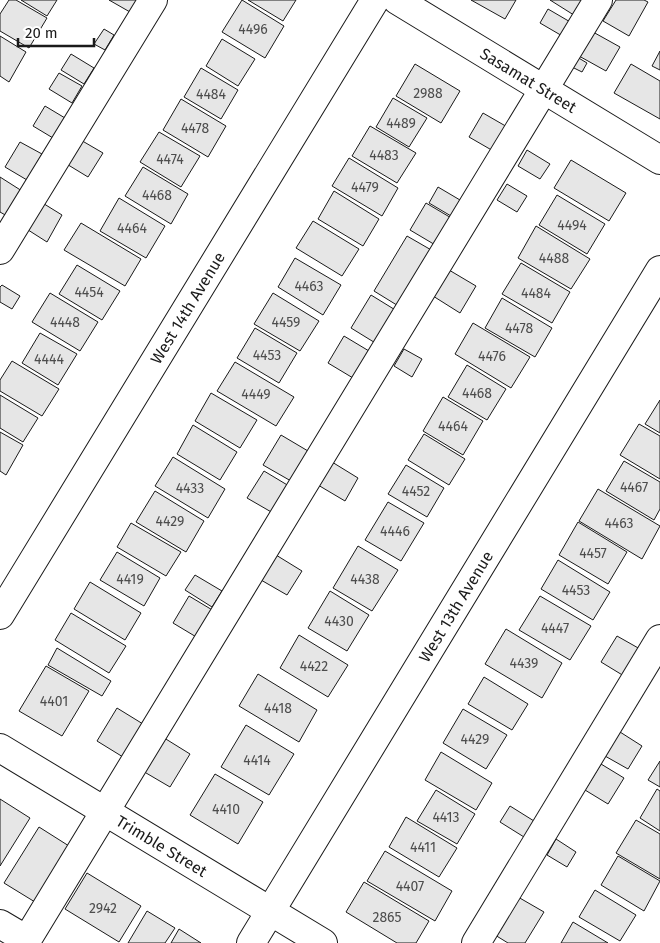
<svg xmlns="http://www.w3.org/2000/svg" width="660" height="943" font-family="'Fira Sans',sans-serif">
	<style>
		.building { fill: #e6e6e6; stroke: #1a1a1a }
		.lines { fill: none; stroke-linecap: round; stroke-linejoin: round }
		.minor-casing { stroke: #1a1a1a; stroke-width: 30 }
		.minor { stroke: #fff; stroke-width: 28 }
		.labels { text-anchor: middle; stroke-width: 4; stroke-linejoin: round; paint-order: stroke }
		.number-label { font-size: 14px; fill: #4d4d4d }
		.street-label { font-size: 16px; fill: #1a1a1a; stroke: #fff }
	</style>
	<rect width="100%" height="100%" fill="#fff"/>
	<path class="building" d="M9,0h7l31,18 -18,30 -29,-17v-17z
		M21,0h36l-10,16z
		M109,0h28l-7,12z
		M242,0l42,26 -19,32 -43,-26z
		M248,0h48l-13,21z
		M471,0h45l-11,19z
		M550,0h37l-10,17z
		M616,0h28l4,2 -19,34 -26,-15z
		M548,9l24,14 -8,14 -24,-14z
		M104,29l10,6 -9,15 -11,-6z
		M593,32l27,15 -14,24 -27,-15z
		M0,36l26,16 -17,30 -9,-6z
		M222,39l33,20 -17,27 -32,-20z
		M660,51v19l-8,-4z
		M71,54l23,14 -10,16 -23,-14z
		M577,57l10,6 -5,9 -10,-5z
		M415,64l45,27 -19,32 -45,-27z
		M631,64l29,17v38l-46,-26z
		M201,68l37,22 -17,29 -37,-22z
		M59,73l23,13 -10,17 -23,-14z
		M393,98l34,20 -18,29 -33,-20z
		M181,99l45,27 -18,31 -45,-27z
		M45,106l20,12 -12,20 -20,-12z
		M483,113l26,15 -14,24 -26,-15z
		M370,126l46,27 -19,30 -45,-27z
		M159,132l41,24 -19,31 -41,-25z
		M79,139l24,14 -15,24 -23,-14z
		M20,142l22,12 -15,26 -22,-13z
		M527,150l23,14 -10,15 -22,-13z
		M349,158l49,30 -16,28 -50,-30z
		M571,160l55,33 -17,28 -55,-33z
		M143,167l45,27 -17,30 -46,-28z
		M0,177l22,14 -15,25 -7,-4z
		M507,184l20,12 -10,16 -20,-12z
		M438,187l22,13 -9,16 -22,-13z
		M334,191l45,28 -16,27 -45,-27z
		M557,195l48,29 -18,30 -48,-29z
		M119,198l46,28 -19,32 -46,-27z
		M41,202l21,13 -15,27 -22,-14z
		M426,203l27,16 -16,27 -27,-16z
		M313,221l46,28 -17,27 -46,-28z
		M81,223l60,36 -16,27 -61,-36z
		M536,226l54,33 -19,30 -53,-31z
		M407,236l26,15 -33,56 -26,-16z
		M295,258l46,27 -18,30 -45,-28z
		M521,263l49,29 -18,31 -50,-29z
		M77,265l43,26 -18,29 -43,-26z
		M449,270l27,16 -16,27 -27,-17z
		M2,285l18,11 -8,13 -12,-7v-15z
		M50,293l48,29 -18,29 -48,-29z
		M273,293l46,28 -19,30 -46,-27z
		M371,295l26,16 -20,33 -26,-16z
		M502,298l50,30 -17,29 -50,-29z
		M473,323l57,34 -19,31 -56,-34z
		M255,328l42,25 -18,30 -42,-25z
		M40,333l37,21 -19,31 -36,-22z
		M344,336l25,15 -16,27 -25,-15z
		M404,349l18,10 -10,18 -18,-11z
		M12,361l47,28 -17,27 -42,-25v-11z
		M235,362l59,35 -18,29 -59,-35z
		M467,365l39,24 -19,31 -39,-23z
		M211,393l46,27 -17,28 -45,-27z
		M0,395l38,23 -15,24 -23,-14z
		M443,397l40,24 -20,34 -40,-24z
		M660,400v33l-15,-9z
		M639,424l21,12v43l-40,-24z
		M193,425l44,27 -17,28 -43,-26z
		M0,432l23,13 -17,30 -6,-4z
		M424,434l41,25 -16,26 -41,-25z
		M281,435l27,16 -17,30 -28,-16z
		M173,457l52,32 -17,29 -53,-32z
		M624,461l36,21v27l-6,11 -48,-29z
		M332,462l26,16 -13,23 -27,-16z
		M406,465l38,23 -17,29 -39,-23z
		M264,471l25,15 -16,27 -26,-15z
		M598,489l62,37 -18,33 -63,-38z
		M155,491l49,30 -18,31 -50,-30z
		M388,502l36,21 -23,38 -36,-21z
		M578,522l49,30 -19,32 -49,-29z
		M131,523l50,29 -15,24 -49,-29z
		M358,546l40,24 -26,41 -39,-23z
		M117,552l43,26 -16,28 -44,-26z
		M276,555l26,16 -15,24 -26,-15z
		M558,560l52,32 -17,28 -52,-31z
		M195,575l27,16 -10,16 -27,-17z
		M90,582l51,31 -16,27 -51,-31z
		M330,591l39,24 -22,36 -39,-23z
		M189,596l25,15 -16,27 -25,-15z
		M540,596l51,30 -21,34 -51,-30z
		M71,613l55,33 -17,27 -54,-33z
		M506,629l56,34 -20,35 -57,-34z
		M299,635l49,30 -20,32 -48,-29z
		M617,636l23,13 -16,27 -23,-14z
		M57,648l54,33 -9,15 -54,-31z
		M46,666l43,25 -27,45 -43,-25z
		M258,674l59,36 -18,32 -60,-36z
		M484,677l44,27 -16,26 -44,-26z
		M117,708l26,16 -20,33 -26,-16z
		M463,709l44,26 -21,34 -43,-26z
		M246,725l48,29 -25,41 -48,-28z
		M620,732l22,14 -14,23 -23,-13z
		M161,736l29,18 -20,33 -29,-17z
		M441,752l51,31 -16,27 -51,-30z
		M660,761v26l-12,-7z
		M601,764l23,14 -16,26 -23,-14z
		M215,774l48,28 -25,42 -48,-29z
		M657,789l3,2v40l-20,-13z
		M436,790l39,24 -18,30 -40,-23z
		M0,799l30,19 -30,48z
		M510,806l24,15 -10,16 -24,-15z
		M406,817l51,31 -18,29 -50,-30z
		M636,820l24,14v45l-44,-26z
		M39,827l30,19 -34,56 -31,-19z
		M556,839l20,13 -9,15 -20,-12z
		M385,851l67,40 -17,30 -68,-40z
		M618,856l42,25 -16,30 -43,-26z
		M87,873l54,33 -22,36 -54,-33z
		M364,882l65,39 -13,22h-19l-51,-31z
		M595,890l41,25 -16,26 -41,-24z
		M518,897l26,15 -19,31h-17l-13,-8z
		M147,911l28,17 -10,15h-37z
		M573,922l35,21h-47z
		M179,929l22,14h-30z"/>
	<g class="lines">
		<g class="minor-casing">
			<g id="minor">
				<path id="s1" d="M397,0l263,160"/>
				<path d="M0,250l153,-250"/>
				<path id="s2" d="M0,615l375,-615"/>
				<path id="s3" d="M0,748l323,195"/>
				<path d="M0,924l27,16"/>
				<path d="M25,943l573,-943"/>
				<path id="s4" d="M251,943l409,-673"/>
				<path d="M476,943l184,-304"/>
			</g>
		</g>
		<use href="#minor" class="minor"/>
	</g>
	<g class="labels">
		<g class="number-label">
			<text x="253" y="34">4496</text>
			<text x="428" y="98">2988</text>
			<text x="211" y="99">4484</text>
			<text x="401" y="128">4489</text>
			<text x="195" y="133">4478</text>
			<text x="384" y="160">4483</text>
			<text x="170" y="164">4474</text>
			<text x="365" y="192">4479</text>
			<text x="157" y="200">4468</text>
			<text x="572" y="230">4494</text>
			<text x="132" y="233">4464</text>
			<text x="554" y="263">4488</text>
			<text x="309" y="291">4463</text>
			<text x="89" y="297">4454</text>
			<text x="536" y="298">4484</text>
			<text x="65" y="327">4448</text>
			<text x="286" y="327">4459</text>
			<text x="519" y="333">4478</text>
			<text x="267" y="360">4453</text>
			<text x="492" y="361">4476</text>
			<text x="49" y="364">4444</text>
			<text x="477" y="398">4468</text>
			<text x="256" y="399">4449</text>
			<text x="453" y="431">4464</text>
			<text x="634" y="492">4467</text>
			<text x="190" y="493">4433</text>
			<text x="416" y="496">4452</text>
			<text x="170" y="526">4429</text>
			<text x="619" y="528">4463</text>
			<text x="395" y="536">4446</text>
			<text x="593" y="558">4457</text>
			<text x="130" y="584">4419</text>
			<text x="365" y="584">4438</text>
			<text x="576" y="595">4453</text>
			<text x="339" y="626">4430</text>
			<text x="555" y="633">4447</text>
			<text x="524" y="668">4439</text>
			<text x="314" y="671">4422</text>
			<text x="54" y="706">4401</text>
			<text x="278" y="713">4418</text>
			<text x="475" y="744">4429</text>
			<text x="257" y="765">4414</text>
			<text x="226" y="814">4410</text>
			<text x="446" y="822">4413</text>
			<text x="423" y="852">4411</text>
			<text x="410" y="891">4407</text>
			<text x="103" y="913">2942</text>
			<text x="387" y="922">2865</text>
		</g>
		<g class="street-label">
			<text dy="6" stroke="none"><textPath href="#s1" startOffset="154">Sasamat Street</textPath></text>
			<text dy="6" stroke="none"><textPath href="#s2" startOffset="360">West 14th Avenue</textPath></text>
			<text dy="6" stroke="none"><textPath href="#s4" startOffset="394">West 13th Avenue</textPath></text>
			<text dy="6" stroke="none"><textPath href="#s3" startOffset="189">Trimble Street</textPath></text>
		</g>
	</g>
	<path d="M18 38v8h76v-8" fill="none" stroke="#1a1a1a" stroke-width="2.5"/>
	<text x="25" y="38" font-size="15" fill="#1a1a1a" stroke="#ffffff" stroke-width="4" paint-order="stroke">20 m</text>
</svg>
